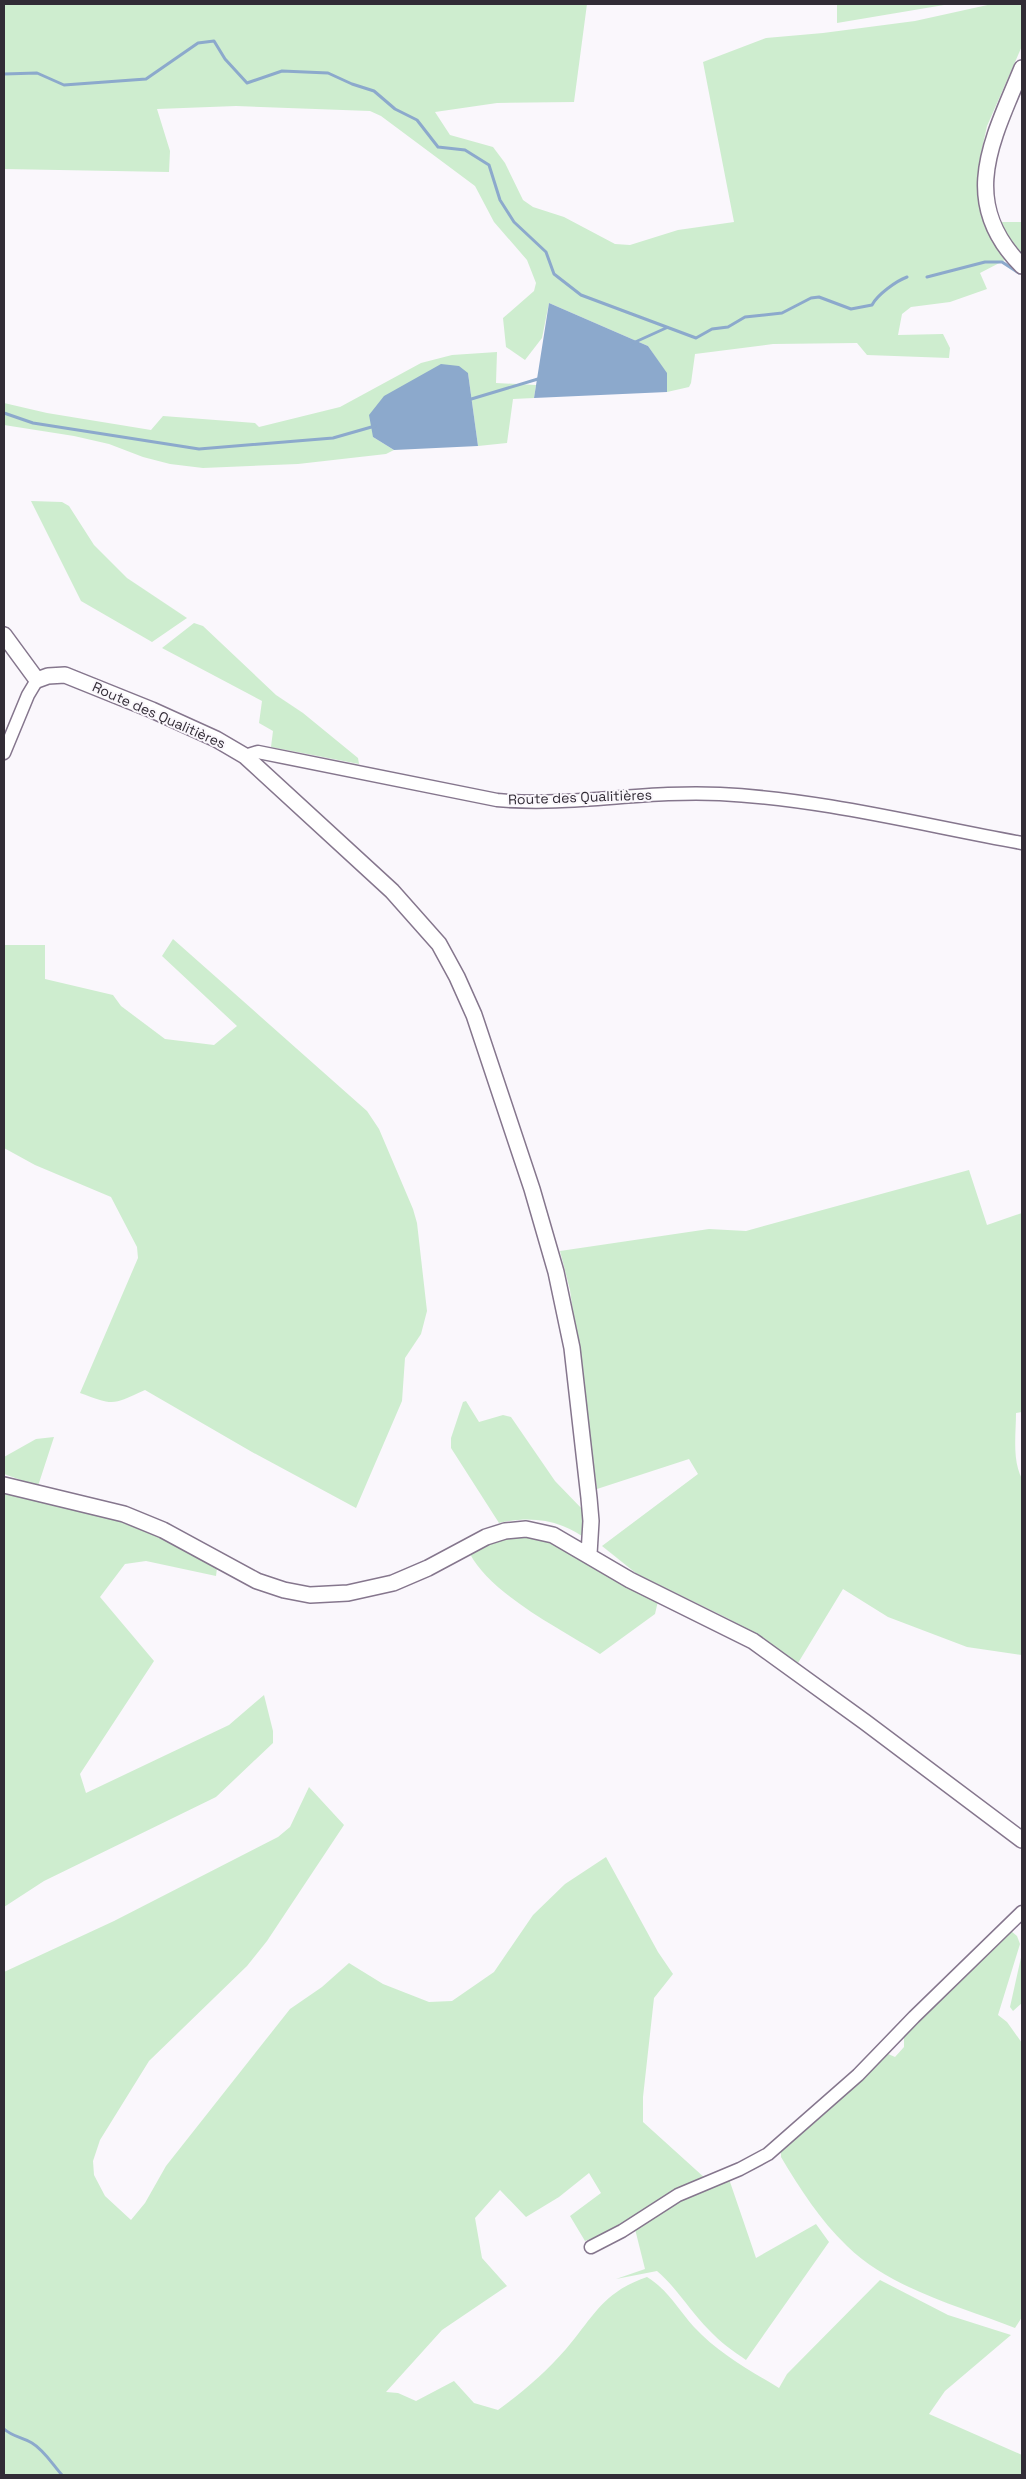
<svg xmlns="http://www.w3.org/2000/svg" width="1026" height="2479" font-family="'Space Grotesk',sans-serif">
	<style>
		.green { fill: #ceedcf }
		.water { fill: #8ca9cc }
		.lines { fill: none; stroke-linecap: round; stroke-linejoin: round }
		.stream { stroke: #8ca9cc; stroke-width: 3 }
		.minor-casing { stroke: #85768d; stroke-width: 15 }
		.tertiary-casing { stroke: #85768d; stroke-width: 18 }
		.minor { stroke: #fff; stroke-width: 12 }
		.tertiary { stroke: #fff; stroke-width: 15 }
		.labels { text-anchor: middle; stroke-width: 4; stroke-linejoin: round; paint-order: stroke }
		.street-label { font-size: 14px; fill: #322c36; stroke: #faf7fc }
	</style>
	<rect width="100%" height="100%" fill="#faf7fc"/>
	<path class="green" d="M4,4h583l-13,98 -77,1 -62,9 15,23 43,12 12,16 18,37 10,7 31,10 51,27 15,1 48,-15 56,-8 -31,-160 63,-24 57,-5 92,-12 77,-17h30v42l-35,80 -7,32 -2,22 3,29 6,17 20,33 -27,14 7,16 -37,13 -39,5 -9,7 -4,21 45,-1 7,14 -1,10 -82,-3 -10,-12 -84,1 -78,10 -4,29 -2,4 -22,5 -1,-19 -18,-27 -99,-43 -7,35 -17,22 -19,-13 -3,-29 31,-27 2,-8 -9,-23 -33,-38 -19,-36 -94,-70 -11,-5 -134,-5 -79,3 13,42 -1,21 -165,-3z
		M837,4h113l-113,19z
		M999,222h23v36z
		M497,352l-1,31 40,2 -2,13 -21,1 -6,44 -29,3 -10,-73 -95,64 21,13 -8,4 -88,10 -95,4 -33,-4 -27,-7 -34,-13 -35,-8 -70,-11v-22l43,10 104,17 12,-14 92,7 4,4 81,-20 81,-44 31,-8z
		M31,501l31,1 7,4 25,39 33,33 60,40 -35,24 -71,-41z
		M194,623l9,3 73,69 27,18 55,45 1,6 -88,-17 2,-16 -14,-8 3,-22 -100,-53z
		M173,939l194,172 12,18 34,80 4,14 10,88 -6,23 -16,24 -3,43 -46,107 -104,-56 -107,-62c-33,15 -30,16 -65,3l58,-135 -1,-11 -26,-50 -76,-32 -31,-17v-203h41v34l68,16 8,11 44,33 49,6 23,-19 -75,-70z
		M969,1170l18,55 35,-12v199l-6,1c0,21 -4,47 6,66v176l-55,-8 -79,-30 -45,-28 -45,74 -69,-44 -92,-45 -35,-28 96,-72 -9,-15 -92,30 -27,-199 -10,-39 149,-22 37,2z
		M466,1401l13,21 24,-7 8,2 44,64 29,30 -2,25c-26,-17 -53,-20 -83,-13l-48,-75v-10l12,-36z
		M54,1437l-16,49 -34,-12v-17l32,-18z
		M4,1493l124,28 80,39 9,8 -1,8 -70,-15 -21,3 -25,33 54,64 -74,113 6,19 143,-68 35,-30 9,36v12l-57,54 -172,84 -40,26z
		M527,1534l20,5 111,62 -3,13 -55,40c-41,-26 -108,-59 -130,-100l36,-19z
		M309,1787l35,38 -77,116 -20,25 -98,95 -49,79 -7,21 1,14 11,21 26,24 14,-17 21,-37 124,-157 32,-22 27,-24 34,21 46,18 23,-1 42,-29 39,-57 32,-31 41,-27 52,95 15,22 -19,24 -11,99v25l63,57 -65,31 -23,18 -33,13 -15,-25 31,-23 -12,-20 -30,24 -33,20 -26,-27 -25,28 7,40 25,28 -65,44 -56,62 12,1 18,8 38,-20 20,22 24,7c25,-18 48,-38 68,-61 28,-33 37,-57 81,-72 21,13 31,32 47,50 24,26 55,43 85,61l8,-14 93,-94 68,35 63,20 -66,56 -16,23 93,41v20h-1018v-503l110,-51 164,-84 12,-10z
		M1011,1931l6,5 3,8 -22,71 9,7 15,21v274l-7,11c-56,-22 -124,-39 -168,-82 -27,-26 -47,-57 -66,-89v-6l44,-38 61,-60 9,4 9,-10v-10z
		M1022,1953v50l-9,8 -3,-4z
		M729,2179l27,79 60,-34 13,18 -83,118c-13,-9 -26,-18 -37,-30 -19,-19 -32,-42 -52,-59l-41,8 29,-10 -10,-40 42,-28z"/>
	<path class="water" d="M549,303l99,43 19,27v19l-133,6z
		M441,364l18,2 9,7 10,73 -84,4 -21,-13 -4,-22 15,-19z"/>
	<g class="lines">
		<path class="stream" d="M4,74l33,-1 27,12 82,-6 52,-36 16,-2 11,18 22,24 35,-12 46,2 24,11 22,7 21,18 22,11 21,27 27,3 24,15 11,35 14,22 32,30 8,22 27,21 115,43 16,-9 16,-2 17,-10 37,-4 29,-15 8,-1 32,12 21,-4c5,-10 24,-24 35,-28
			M927,277l58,-15h17l17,11
			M633,343l33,-15
			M468,400l70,-21
			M4,413l29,10 166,26 134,-11 42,-12
			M4,2429c9,8 18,8 28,14 12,7 21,22 30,32"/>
		<g class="minor-casing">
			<path id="minor" d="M4,753l24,-58 9,-15
				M245,756l13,-4 239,48c74,7 149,-10 223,-6 102,5 202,31 302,49
				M591,2247l31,-16 56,-36 62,-26 28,-15 90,-79 56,-58 108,-105"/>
		</g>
		<g class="tertiary-casing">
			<path id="tertiary" d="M1022,68c-29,71 -65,133 0,198
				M4,635l33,45 11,-4 17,-1 87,35 64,29 29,17 147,135 47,53 18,33 17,38 58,174 24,83 16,76 17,150 2,23 -2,33
				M4,1485l120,29 39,16 94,51 27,9 26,5 38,-2 45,-10 35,-15 58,-31 19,-6 21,-2 27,6 77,45 123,61 112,81 157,118"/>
		</g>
		<use href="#minor" class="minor"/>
		<use href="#tertiary" class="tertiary"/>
	</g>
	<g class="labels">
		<g class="street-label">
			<text transform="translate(159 715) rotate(24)" y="5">Route des Qualitières</text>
			<text transform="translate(580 797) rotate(-2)" y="5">Route des Qualitières</text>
		</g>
	</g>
	<rect width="1026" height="2479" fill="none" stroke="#322c36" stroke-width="10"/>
</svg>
